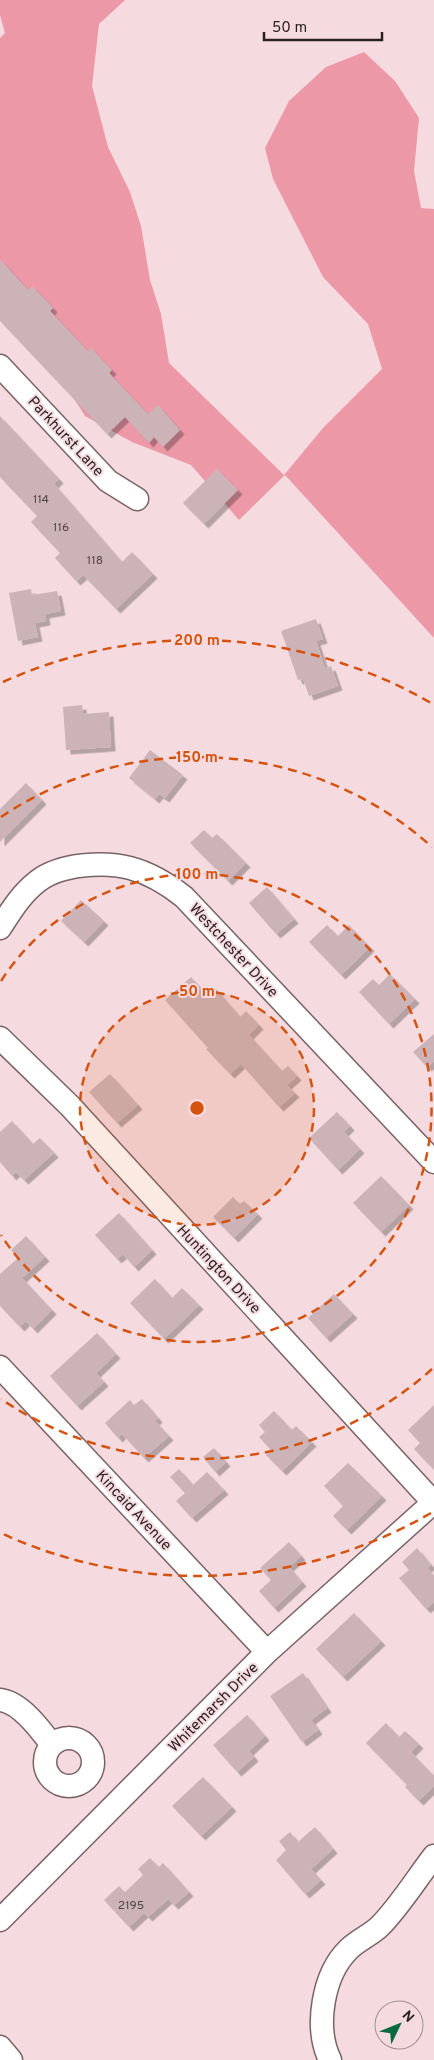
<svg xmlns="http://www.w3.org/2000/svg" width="434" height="2060" font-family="Overpass,sans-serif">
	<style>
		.forest { fill: #ec98a7 }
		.building { fill: #ccb3b7; filter: url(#shadow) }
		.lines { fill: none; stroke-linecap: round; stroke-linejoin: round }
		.minor-casing { stroke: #796366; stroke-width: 25 }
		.minor { stroke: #fff; stroke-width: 22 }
		.ring { fill: none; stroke: #d5530e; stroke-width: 2.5; stroke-dasharray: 9 6 }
		.labels { text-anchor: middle; stroke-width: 4; stroke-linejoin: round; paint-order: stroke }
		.number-label { font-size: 12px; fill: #514446 }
		.street-label { font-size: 15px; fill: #281f21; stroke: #f5dbdf }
		.centre { fill: #d5530e; stroke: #f5dbdf; stroke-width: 2.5 }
		.ring-label { font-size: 15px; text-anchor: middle; font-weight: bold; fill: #d5530e; stroke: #f5dbdf; stroke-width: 4; stroke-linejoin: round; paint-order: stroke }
	</style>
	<defs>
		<filter id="shadow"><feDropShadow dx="4.5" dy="4.5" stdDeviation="0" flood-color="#0004"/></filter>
	</defs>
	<rect width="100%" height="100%" fill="#f5dbdf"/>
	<path class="forest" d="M0,0h125l-26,24 -7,62 16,61 22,45 11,34 9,54 11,34 8,49 115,112 39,-47 59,-59 -14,-45 -45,-47 -50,-98 -8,-31 24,-47 37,-34 38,-15 31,29 24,37 -5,53 7,37 13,1v429l-149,-163 -46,45 -48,-55 -59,-23 -47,-26 -37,-59 -48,-52v-267l5,-5 -5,-18z"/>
	<path class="building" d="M0,259l28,31 4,-4 21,22 -3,3 38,40 3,-3 21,22 -3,3 39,41 10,-9 22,25 -17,17 -9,-10 -5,6 -24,-26 -18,17 -107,-113z
		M0,416l59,63 -5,5 68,78 10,-10 21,22 -37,35 -33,-34 -7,6 -21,-23 5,-5 -29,-31 6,-6 -37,-39z
		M217,469l21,21 -34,34 -21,-21z
		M31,589l1,6 25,-4 4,20 -16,3 1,7 -11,2 3,14 -20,4 -9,-48z
		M316,619l7,20 -7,2 9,27 6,-2 7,20 -29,10 -6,-17 -5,1 -17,-49z
		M82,705l1,9 26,-2 2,35 -45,3 -3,-43z
		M150,750l33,25 -18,23 -6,-4 -4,5 -26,-21z
		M26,783l16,17 -42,42v-33z
		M204,830l8,8 5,-4 29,29 -18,18 -38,-38z
		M267,887l27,32 -18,15 -27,-31z
		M81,900l23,21 -20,21 -23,-21z
		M327,925l11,11 11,-11 21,22 -29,28 -32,-33z
		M390,974l25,25 -26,25 -30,-32 14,-13 6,6z
		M191,977l17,19 8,-7 24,28 6,-6 13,14 -10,10 33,36 6,-5 9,10 -10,9 8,8 -16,14 -38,-43 -11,10 -24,-25 2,-1 -43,-48z
		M434,1034v27l-7,6 -14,-15z
		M110,1074l28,31 -21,18 -28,-31z
		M337,1112l13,14 -6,6 16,17 -22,21 -29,-32z
		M12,1121l21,23 7,-6 14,15 -30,27 -8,-8 -4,4 -12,-14v-30z
		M381,1176l28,29 -28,27 -28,-29z
		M233,1197l7,7 4,-3 14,13 -24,24 -21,-21z
		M119,1213l33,37 -18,17 -11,-13 -6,5 -22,-24z
		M26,1236l19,21 -23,21 30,32 -19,19 -7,-8 -6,6 -20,-21v-32l18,-16 -7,-8z
		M155,1279l17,19 10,-10 17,17 -35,34 -34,-36z
		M334,1294l19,20 -27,24 -18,-20z
		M97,1333l19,21 -20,19 8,9 -27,24 -27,-30z
		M142,1399l16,19 -3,3 14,15 -25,22 -22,-24 -4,4 -13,-15 25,-23 4,5z
		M434,1405v65l-20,-21 6,-6 -12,-13z
		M274,1411l18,19 4,-4 16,16 -30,29 -16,-16 5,-5 -12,-13 6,-5 -6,-7z
		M214,1448l12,14 -11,10 -12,-15z
		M348,1463l34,33 -35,34 -14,-14 10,-10 -19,-20z
		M179,1469l14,16 14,-13 17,18 -32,28 -16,-17 9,-8 -15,-16z
		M289,1542l12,14 -12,11 13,15 -28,26 -15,-17 12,-11 -11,-12z
		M417,1548l14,17 -4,3 7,8v26l-8,7 -27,-31 10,-8 -7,-8z
		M354,1613l27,28 -38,36 -27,-28z
		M303,1673l24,35 -16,12 7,10 -16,12 -32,-46z
		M247,1715l18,21 -16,15 5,6 -17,15 -24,-27z
		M386,1723l13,14 6,-6 14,13 -8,8 23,24v10l-15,15 -14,-14 2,-2 -41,-42z
		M203,1777l29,30 -31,29 -29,-30z
		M315,1827l18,22 -22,20 10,11 -16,14 -29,-34 10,-10 -7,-9 11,-9 8,10z
		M150,1858l9,9 4,-4 26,29 -15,13 -6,-6 -20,18 -4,-4 -15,14 -25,-27 15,-14 6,6 18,-17 -5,-6z"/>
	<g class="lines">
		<g class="minor-casing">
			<path id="minor" d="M0,366l108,115 29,18
				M0,928c11,-17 21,-34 38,-47 22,-17 66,-20 92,-13 19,5 39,17 54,29l250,265
				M0,1038l70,68 364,397
				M0,1367l267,285
				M0,1700c20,2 40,29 52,45
				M45 1762a24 24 0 1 1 48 0a24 24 0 1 1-48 0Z
				M0,1920l267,-268 167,-150
				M0,2047l11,13
				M330,2060c-16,-33 -7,-86 19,-111 9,-9 22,-14 31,-23 19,-19 37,-48 54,-70"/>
		</g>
		<use href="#minor" class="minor"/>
	</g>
	<circle cx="197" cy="1108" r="117" fill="#d5530e" fill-opacity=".12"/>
	<g class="ring">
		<circle cx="197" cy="1108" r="117"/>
		<path d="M1 981A234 234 0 1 1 1 1235"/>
		<path d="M432 1369A351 351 0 0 1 1 1399M1 817A351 351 0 0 1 432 847"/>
		<path d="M431 1513A468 468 0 0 1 3 1534M3 682A468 468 0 0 1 431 703"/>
	</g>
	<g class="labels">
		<g class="number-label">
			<text x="41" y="503">114</text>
			<text x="61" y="531">116</text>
			<text x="95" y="564">118</text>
			<text x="131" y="1909">2195</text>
		</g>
		<g class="street-label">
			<text transform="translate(66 436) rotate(47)" y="5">Parkhurst Lane</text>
			<text transform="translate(234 950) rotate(47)" y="5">Westchester Drive</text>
			<text transform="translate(219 1269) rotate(47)" y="5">Huntington Drive</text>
			<text transform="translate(134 1510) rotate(47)" y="5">Kincaid Avenue</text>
			<text transform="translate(213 1707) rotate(-45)" y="5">Whitemarsh Drive</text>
		</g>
	</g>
	<circle cx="197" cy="1108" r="8" class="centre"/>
	<g class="ring-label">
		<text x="197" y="645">200 m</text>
		<text x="197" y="762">150 m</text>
		<text x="197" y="879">100 m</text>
		<text x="197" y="996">50 m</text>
	</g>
	<g transform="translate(399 2025) rotate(47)"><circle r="24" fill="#f5dbdf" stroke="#a39093"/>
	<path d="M0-4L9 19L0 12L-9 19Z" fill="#046b41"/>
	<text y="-8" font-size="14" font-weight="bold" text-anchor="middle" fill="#281f21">N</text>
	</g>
	<path d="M264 32v8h118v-8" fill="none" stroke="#281f21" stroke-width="2.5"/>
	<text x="272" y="32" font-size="15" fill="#281f21" stroke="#f5dbdf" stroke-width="4" paint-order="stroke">50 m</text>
</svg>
